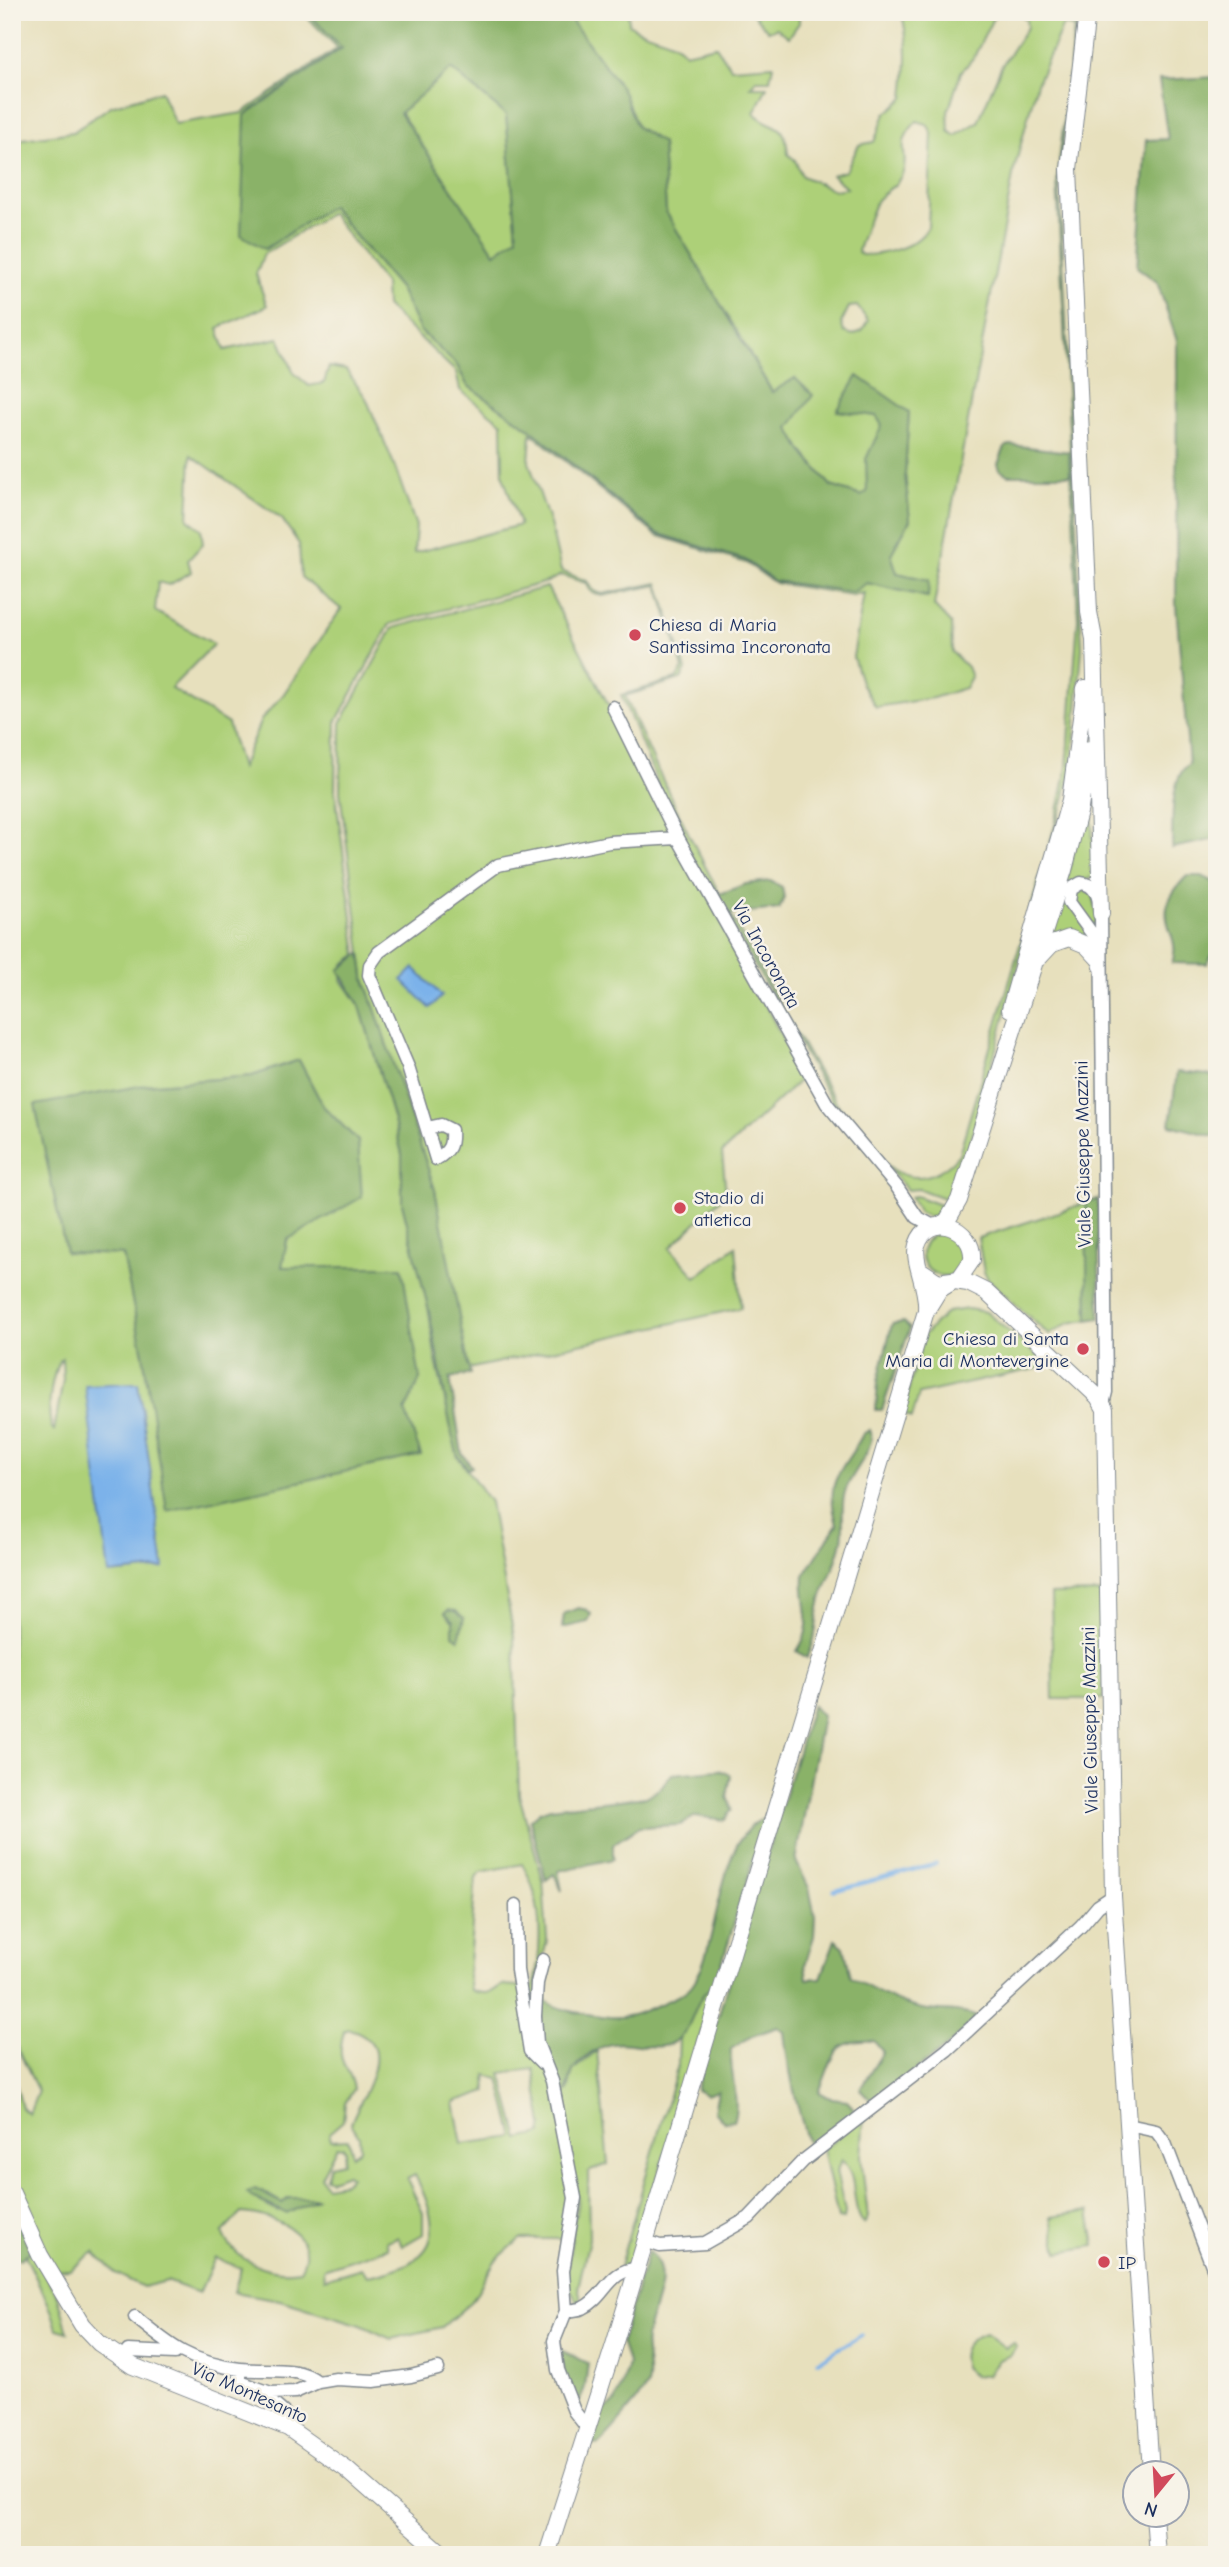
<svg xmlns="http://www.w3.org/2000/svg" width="1229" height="2567" font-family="'Comic Neue',sans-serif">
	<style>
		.green { fill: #add078; stroke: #64806b; stroke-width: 2; fill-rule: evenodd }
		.forest { fill: #8ab268; stroke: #527063; stroke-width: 2; fill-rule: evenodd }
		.water { fill: #7bb2ea; stroke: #4b70a4; stroke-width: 2 }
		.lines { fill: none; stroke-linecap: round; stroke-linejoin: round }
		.stream { stroke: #7bb2ea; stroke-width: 3.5 }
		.minor-casing { stroke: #81888e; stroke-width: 15 }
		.major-casing { stroke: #81888e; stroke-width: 18 }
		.minor { stroke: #fff; stroke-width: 12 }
		.major { stroke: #fff; stroke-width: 16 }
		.poi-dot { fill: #d1495b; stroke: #f7f3e8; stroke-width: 2.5 }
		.labels { text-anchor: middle; stroke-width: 5; stroke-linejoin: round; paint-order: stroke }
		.poi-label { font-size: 19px; fill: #1b2f5e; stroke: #f7f3e8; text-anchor: start }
		.street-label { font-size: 19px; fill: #1b2f5e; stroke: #f7f3e8 }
	</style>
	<rect width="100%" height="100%" fill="#f7f3e8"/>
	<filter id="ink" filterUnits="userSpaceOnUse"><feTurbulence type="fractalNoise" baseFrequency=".0143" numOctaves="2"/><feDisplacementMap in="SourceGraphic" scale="14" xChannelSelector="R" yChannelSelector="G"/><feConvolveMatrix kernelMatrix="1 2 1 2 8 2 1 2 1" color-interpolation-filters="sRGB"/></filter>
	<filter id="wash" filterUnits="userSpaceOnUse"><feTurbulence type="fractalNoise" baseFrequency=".00686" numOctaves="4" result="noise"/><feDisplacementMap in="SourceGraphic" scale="28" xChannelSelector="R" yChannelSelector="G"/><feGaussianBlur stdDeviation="1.57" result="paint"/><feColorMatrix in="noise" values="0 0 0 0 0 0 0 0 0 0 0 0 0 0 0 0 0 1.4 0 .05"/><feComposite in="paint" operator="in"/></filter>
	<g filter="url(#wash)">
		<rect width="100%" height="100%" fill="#e7e0bd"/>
		<path class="green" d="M302,12h5l35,36 -97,67 20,134 65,-43 70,83 20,42 37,34 10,20 62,43 127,105 89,27 29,21 93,2 60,14 2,-17 -32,-7 -6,-19 19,-34 -5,-46 4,-62 -71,-2 39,6 5,10 -15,66 -5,4 -31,-10 -29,-35 -13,-23 6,-50 -22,15 -107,-181 -4,-68 -25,-17 -15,-38 -57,-77h63l1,12c17,14 43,11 56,29l31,-7 15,22 42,-3 -3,15h-14l-6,7h17l-13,26c19,19 31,4 34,41l7,6 7,16 32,14 13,-2 -15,-13 14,-4 13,-26 15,-3 11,-28 19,-16c3,-28 6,-58 -3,-86h95l-22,45 -13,15 -13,40 1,19 6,5 23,-14 23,-55 26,-40 -1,-8 -12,-7h32v5l31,3 -18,160 23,468 -10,122 -106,388 -12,13 -5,29 -30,-11 -12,1 -75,-88 -157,-277 -54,-130 55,-16 7,-10 -25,-84 -56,11 -10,-3 -6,-10 -25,-8 -14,7 -157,42 -54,98 -1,69 22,164 -13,9 -2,16 18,26 33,111 9,37v49l27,108 6,45 23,101 32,45 24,135 5,158 24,85 4,60 -10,43 38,215 -6,41h-49l-25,22 -23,40 -30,26 -51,12 -30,-14 -81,-25 -46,-8 7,-24 -26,-10 -16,35 -32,-12 -24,6 -28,-14 -21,-21 -24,18 -20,1 -38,-79v-123l10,39 7,6 9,-23 -26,-54v-1893l11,-5 50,-7 38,-26 50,-15 14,33 67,-11 96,-65zM1063,25l11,2 -17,153 21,439 -11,149 -12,57 -96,329c-16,20 -42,31 -65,16 -7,-4 -13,-12 -19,-18 -35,-37 -57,-80 -82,-124 -61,-108 -119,-216 -168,-332l56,-17 5,-9 -28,-87 -56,11 -8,-3 -7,-10 -26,-10 -10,-44 -22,-65 2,-29 125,102 90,28 29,20 78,12 11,-2 -11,64 9,28 14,22 57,-9 32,-10 6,-11 -4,-10 -15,-15 -1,-28 -17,-18 80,-436 23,-87zM917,121l10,3 5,9 -4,94c-11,21 -45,28 -66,28l-4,-3c1,-7 16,-48 19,-52 9,-10 21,-14 26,-28 7,-20 -10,-26 14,-51zM331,213l54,71 1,22 70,66 4,18 42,33 1,53 17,49 -106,28 2,-27 -23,-64 -27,-64 -20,-28 -17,-3 -5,16 -15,3 -15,-13 -15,-35 -54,12 -7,-22 49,-22 -11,-32 8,-20zM857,306l11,15 -6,10 -9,4 -9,-3 -3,-9 8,-16zM191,455l91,64 17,25 2,33 40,32 -58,86 -22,25 -20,48 -13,-44 -57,-36 43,-44 -59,-33 3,-29 11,3 22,-13 -3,-12 15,-16 -2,-15 -13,-10zM299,1060l24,46 35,35 -71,99 -6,28 139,111 -15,32 -262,-57 -20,-100 22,-169 107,-9zM62,1358l1,22 -9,51c-10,-10 -2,-65 8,-73zM138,1383l26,185 -55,6zM522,1864c21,33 21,86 11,123l-31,-2c-11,9 -19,10 -32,5l-2,-15 8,-98 5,-5zM349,2029c52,13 13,66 2,94l8,13 1,13 -8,6 -4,-16 -17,1 -2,-7 14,-12 2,-18 9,-14c-4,-26 -20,-21 -10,-58zM534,2069l9,56 -2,9 -22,5 -18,-66zM486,2075l13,4 15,58 -52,7 -8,-42 33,-11zM337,2146l6,1 2,4 -2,11 -13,3 -4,13 5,2 16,-6 4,3 -7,6 -18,3 -5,-9zM415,2175c32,62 20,89 -48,101l-5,-8 -38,11 -1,-10 65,-21 -2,-7 12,-4 4,9 21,-12v-21l-16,-34zM262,2191l20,12 7,-5h26l-37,14 -19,-10zM241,2213c28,1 81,21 59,57 -30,5 -66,-8 -77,-38z
			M751,12h48v11l-10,14 -12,-9 -9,3z
			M451,69l55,46 11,122 -22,17 -95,-142z
			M547,587l256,490 -81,76 4,40 -56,55 26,29 40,-31 5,62 -273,61 -33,-179 -71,-214 -24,-184 1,-69 52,-95z
			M1091,787l3,90 -25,9 21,51 -38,-3z
			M1080,889l13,5 5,26 -6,7 -16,-21 -2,-12z
			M916,1196l32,12 -6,7 -11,3 -12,-6 -9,-15z
			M1086,1203l2,117 -19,3 -20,12 -61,-56 -4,-7 -6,-34z
			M922 1254a22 22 0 1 1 44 0a22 22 0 1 1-44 0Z
			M968,1309l18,3 63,54 -130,28 -7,24 -10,-5 22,-78 23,-23z
			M1101,1593l2,106h-50l-2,-105z
			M715,1986l-82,274 -14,9 59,-204 1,-27c16,-15 14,-44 36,-52z
			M597,2051l11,113 -20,8 1,67 -11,49 4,13h-5l-12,-20 13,-82 -19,-101 9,-7 5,-21z
			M864,2115l-3,41 7,61 -4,7c-15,-18 -4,-46 -22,-64l-6,11 9,41 -1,7 -6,-1 -15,-69z
			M1089,2211l6,35 -37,6 -7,-35z
			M31,2251l27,45 10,36 -11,-3 -6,-20 -26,-54z
			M985,2333l21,15 7,-5 3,4 -5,8 -13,5 -10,15 -14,2 -10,-10c-6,-19 5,-28 21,-34z"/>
		<path class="forest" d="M307,12h258l57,77 15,38 25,16 4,69 106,180 23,-14 18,17 -24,33 13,23 29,35 30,10 6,-4 -1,-33 16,-34 -6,-9 -39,-5 21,-35 51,36 -4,62 5,46 -19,34 6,19 32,7 -1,17 -61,-14 -14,9 -79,-11 -29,-21 -89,-27 -127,-105 -62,-43 -10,-20 -37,-34 -20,-42 -69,-83 -66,43 -24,-14 4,-120 97,-67zM451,69l55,46 11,122 -22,16 -95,-140z
			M1217,77v762l-45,9c1,-21 -3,-71 17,-84l-13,-159 1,-264 -20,-59 -20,-15 9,-127 22,-1 -9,-59z
			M1010,445l59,7 1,23h-62l-8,-5 -2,-6 7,-17z
			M1187,876h15l12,6 3,8v57l-10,17 -35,-1c12,-33 -28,-44 15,-87z
			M770,881l12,6 2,11 -5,11 -50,5 -12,-19 29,-11z
			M361,953l3,23 71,214 35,184 -20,4 12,76 10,13 -4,2 -10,-12 -6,-22 -23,-124 -27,-108v-49l-9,-37 -33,-111 -21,-36z
			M299,1060l24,46 35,35 4,56 -75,43 -5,27h120l18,112 -15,32 16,44 -254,56 -24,-157 -20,-99 -57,-2 -31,-148 110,-20 107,-9z
			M1177,1072l40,4v61l-47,-12z
			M1098,1199l2,119 -12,2 -2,-117z
			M904,1322l6,6 -28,82h-6l2,-29 14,-57z
			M870,1430c8,16 -20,44 -25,62 -5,15 0,32 -3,48 -3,21 -14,37 -20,56 -7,21 -4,42 -15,62l-10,-7c20,-29 4,-46 7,-75l33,-52c-14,-47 7,-53 26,-90z
			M578,1608l9,2 4,4 -3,8 -26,6 2,-14z
			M448,1610l8,1 8,7 -5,21 -6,-4v-14l-8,-8z
			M812,1705l10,11 -26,145 13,27 6,28 -1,20 -9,29 2,14 14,-1 14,-38 9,7 7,30c21,13 46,27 71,32 20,4 36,0 55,8l-26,26 -78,59 -13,-13 23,-37 -9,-11c-43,-3 -40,17 -55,51l13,7 15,2 11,12 -48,38c-11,-40 -22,-77 -26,-119l-6,-5 -26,9 -21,13c-2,23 10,55 2,72l-9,1 -10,-10 4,-21 -12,4 -10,-5z
			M719,1770l12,5 -4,22 5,12 -7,11 -29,-4 -16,9 -41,2 -26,17v15l-55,12 4,20 -8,-17 -8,6 -16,-60 9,-8 11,-4 96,-11 15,-9 11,-14z
			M766,1818l-51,168c-20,8 -19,32 -32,48 -22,27 -53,0 -81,13 -9,5 -25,15 -29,24 -5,11 -2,20 -14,27l-19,-55 -2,-47c21,16 46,18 71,21 21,2 33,-6 51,-13 11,-5 25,-10 32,-19 29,-37 23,-152 74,-167z
			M255,2189l27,14 7,-5h29l-31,16 -36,-17 -4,-4z
			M12,2208l19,43 -11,8h-8z
			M648,2251c28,22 2,59 -2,86 -3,16 6,33 1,49 -1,5 -45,56 -48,58 -4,1 -7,1 -11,0l10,-30 17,-11 9,-23 4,-17 -7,-21z
			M558,2349l30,14 -3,24 -6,16 -10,-11z"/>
		<path class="water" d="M414,968l28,28 -12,12 -28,-28z
			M138,1383l26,185 -55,6 -24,-189z"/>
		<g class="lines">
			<path class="stream" d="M834,1891l102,-27
				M818,2361l44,-26"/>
		</g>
	</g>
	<g filter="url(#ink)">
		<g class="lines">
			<g class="minor-casing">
				<path id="minor" d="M613,707l65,131 149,266 70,83 20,30 18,10
					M1100,967l-7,-32 -24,-33 2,-13 10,-6c16,1 19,18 20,31l5,478 -3,12
					M427,1128l14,-3 10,5c1,15 -1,21 -15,29l-28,-92 -39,-92 1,-10 9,-13 119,-87 111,-23 69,-4
					M516,1905l1,65 13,81 12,12
					M543,1960l-6,23 -2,33 2,27 15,38 23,117 -12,73 3,40 -12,30 4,29 16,41 14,18
					M1128,2125l28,6 9,12 52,135
					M645,2241l15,5 45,-3 44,-25 54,-57 144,-111 134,-124 17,-20 15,-10
					M566,2311c5,-1 13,-1 17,-3 22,-10 26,-39 54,-39
					M135,2317c36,30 56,46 105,52 26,3 57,-4 78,13
					M122,2360l6,-9 47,2
					M240,2369v13l31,11
					M288,2428l-3,-14 -16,-14 2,-7 24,-1 23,-10 18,-3 38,2 37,-5 27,-7"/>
			</g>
			<g class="major-casing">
				<path id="major" d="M1087,12l-18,157 20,443 5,27 7,275
					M1039,958l13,-14 17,-6 17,7 13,14
					M1010,1009l60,-209 15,-112
					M938,1226l9,-5 12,-21 105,-330 16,-62 9,-58
					M920,1270l18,12 21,-3 13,-19c3,-33 -44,-50 -55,-15 -5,16 11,42 9,64
					M955,1281l13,2 18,9 112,105 7,12 8,487 38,576
					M12,2193l28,62 42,70 17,18 34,23 155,62 58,41 98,86
					M1154,2514l3,41
					M547,2555l67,-210 312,-1034 13,-21 13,-8"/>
			</g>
			<use href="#minor" class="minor"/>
			<use href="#major" class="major"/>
		</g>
	</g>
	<g class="poi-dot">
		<circle cx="635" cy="635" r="7"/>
		<circle cx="680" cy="1208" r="7"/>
		<circle cx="1083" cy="1349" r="7"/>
		<circle cx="1104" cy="2262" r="7"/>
	</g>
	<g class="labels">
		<g class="poi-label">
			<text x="649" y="631">Chiesa di Maria<tspan x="649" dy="22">Santissima Incoronata</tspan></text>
			<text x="694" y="1204">Stadio di<tspan x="694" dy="22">atletica</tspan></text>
			<text x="1069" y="1345" text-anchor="end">Chiesa di Santa<tspan x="1069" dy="22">Maria di Montevergine</tspan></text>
			<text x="1118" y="2269">IP</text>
		</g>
		<g class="street-label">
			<text transform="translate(767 954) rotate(61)" y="7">Via Incoronata</text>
			<text transform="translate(1082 1154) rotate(-91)" y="7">Viale Giuseppe Mazzini</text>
			<text transform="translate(1089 1720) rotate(-91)" y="7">Viale Giuseppe Mazzini</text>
			<text transform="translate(250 2392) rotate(24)" y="7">Via Montesanto</text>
		</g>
	</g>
	<rect width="1229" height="2567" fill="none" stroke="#f7f3e8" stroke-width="42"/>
	<g transform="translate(1156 2494) rotate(198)"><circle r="33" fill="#f7f3e8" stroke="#9fa5b1" stroke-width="2"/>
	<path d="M0-5L12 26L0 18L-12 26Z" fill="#d1495b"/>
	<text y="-10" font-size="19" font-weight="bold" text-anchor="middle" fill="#1b2f5e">N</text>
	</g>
</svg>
